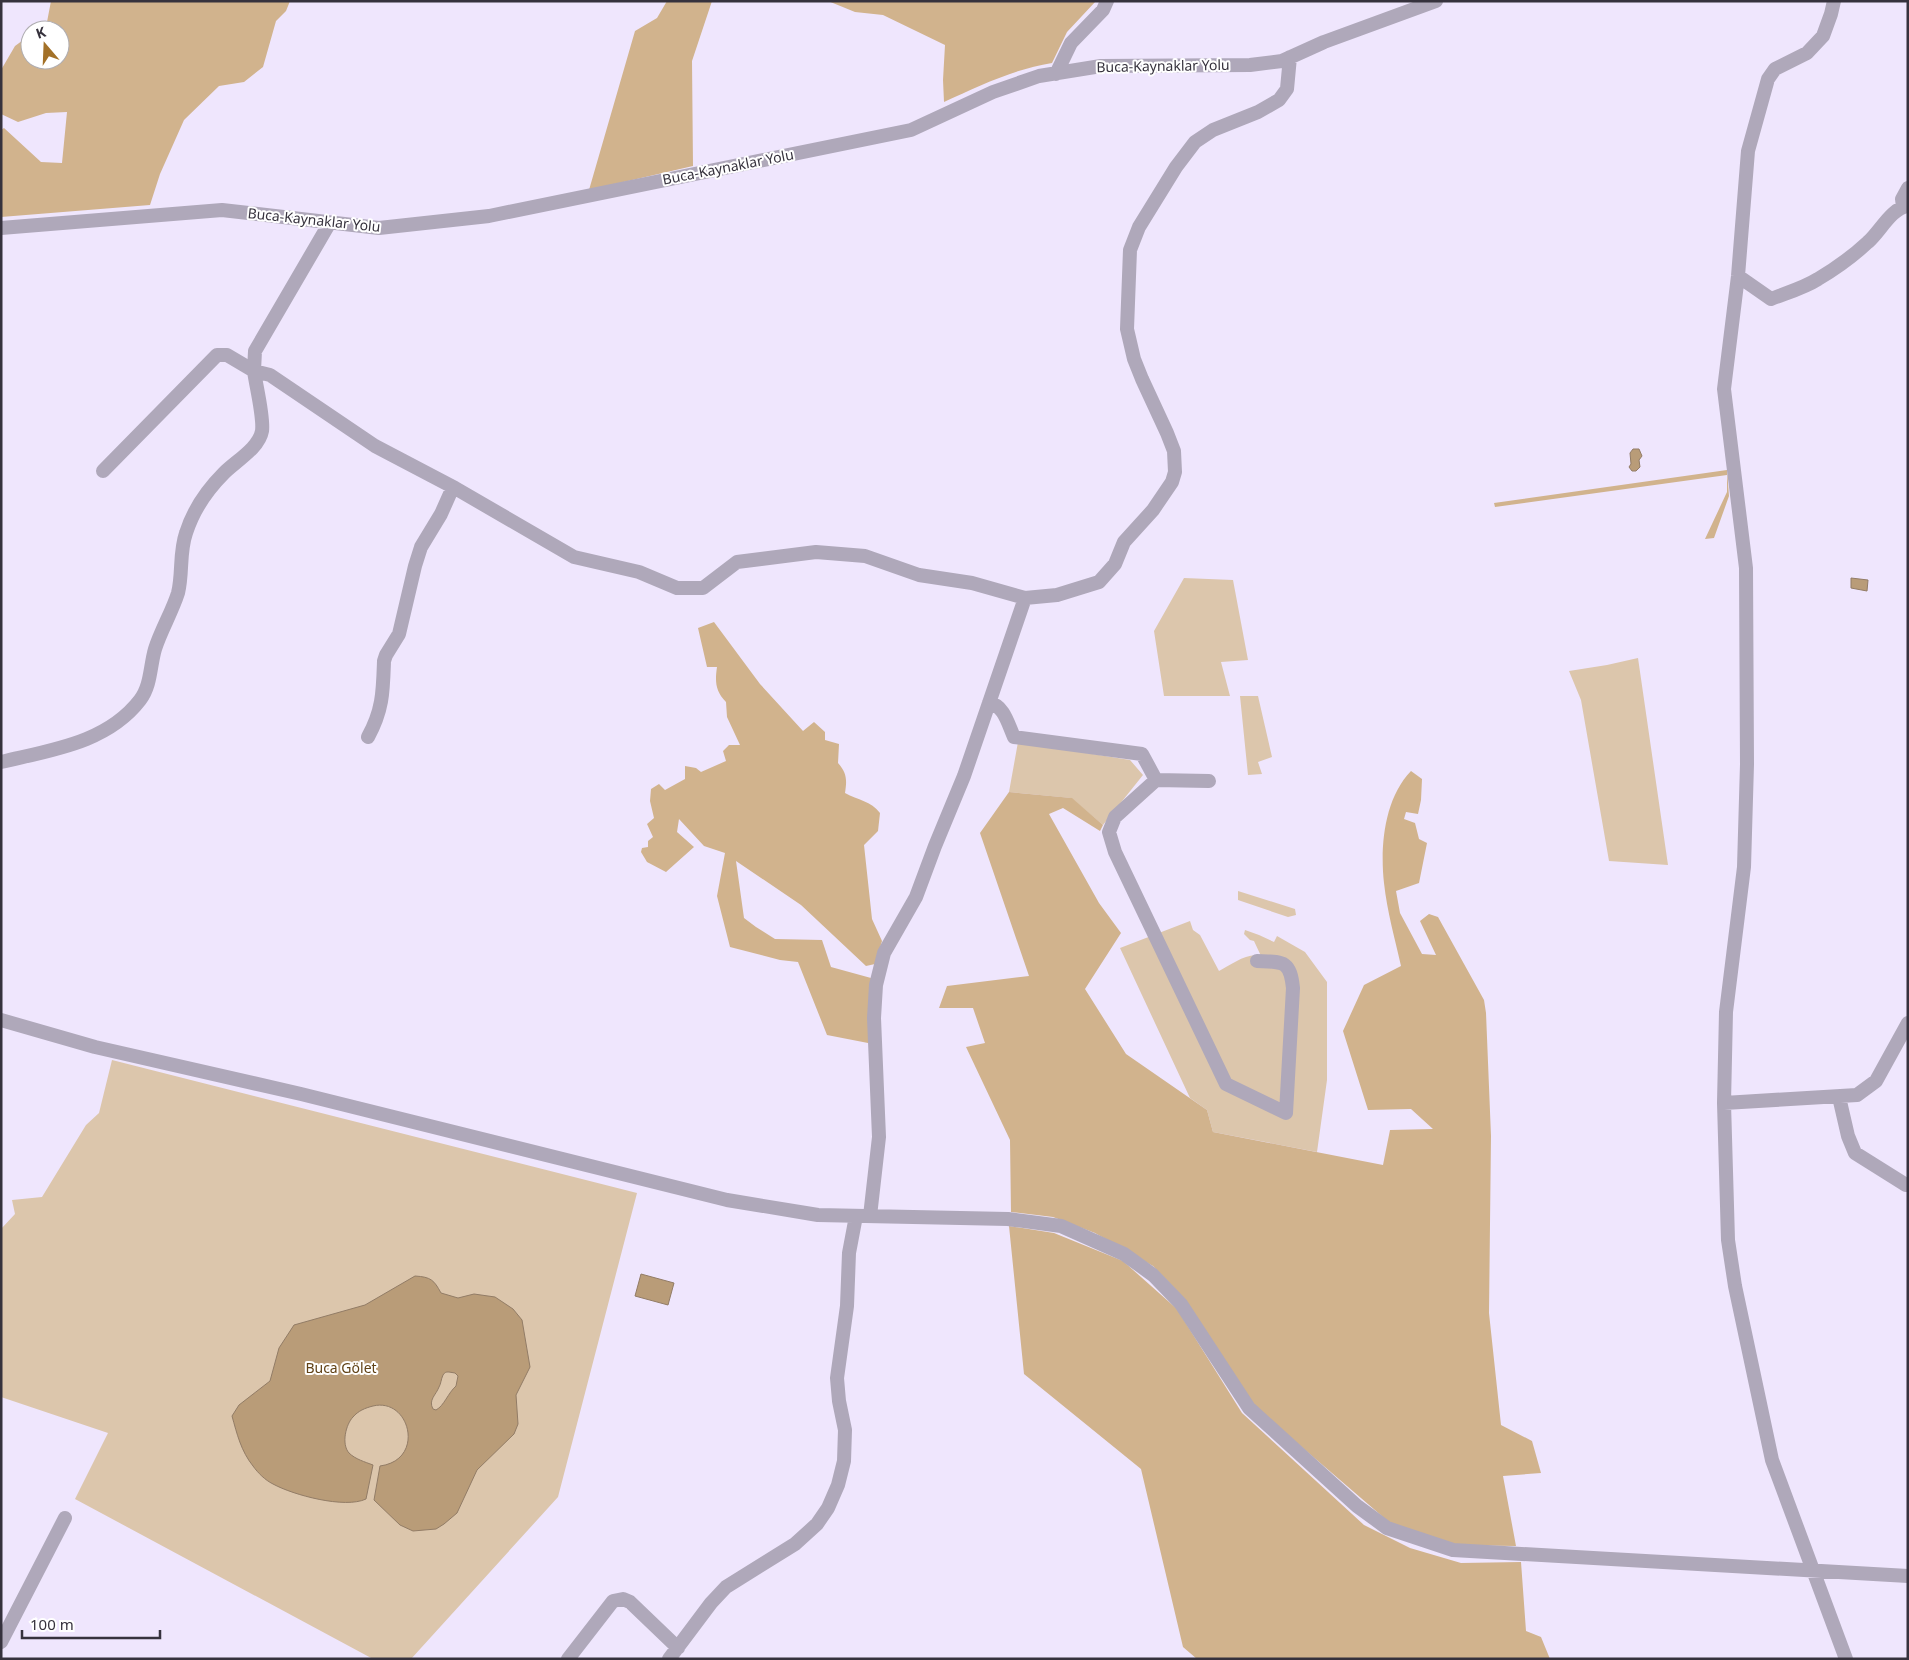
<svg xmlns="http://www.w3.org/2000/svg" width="1909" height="1660" font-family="'Noto Sans',sans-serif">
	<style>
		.green { fill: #dcc6ac }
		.forest { fill: #d1b38d }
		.water { fill: #b99c78; stroke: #927c66; fill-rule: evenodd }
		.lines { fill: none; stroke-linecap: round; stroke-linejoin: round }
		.minor { stroke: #afa8ba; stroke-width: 14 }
		.labels { text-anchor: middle; stroke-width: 4; stroke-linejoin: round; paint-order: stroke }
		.street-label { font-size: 14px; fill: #36323d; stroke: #fff }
		.park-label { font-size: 14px; fill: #614216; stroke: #fff }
	</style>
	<rect width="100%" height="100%" fill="#efe6fd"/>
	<path class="green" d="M1184,578l49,2 15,80 -27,2 9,34h-66l-10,-65z
		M1638,658l30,207 -59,-4 -28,-161 -12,-29 38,-6z
		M1240,696h18l14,61 -14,5 4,12 -14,1z
		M1018,742l112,18 13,15 -40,50 -32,-27 -62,-6z
		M1238,891l57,18 1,6 -8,2 -50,-17z
		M1190,921l3,9 7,5 19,36c12,-6 28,-19 42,-15l-7,-15 -4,-1 -6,-6 1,-4 14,5 15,7 3,-6 28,16 22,30v98l-10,72 -104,-20 -6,-22 -17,-12 -70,-150z
		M112,1060l525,133 -79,304 -147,162h-38l-298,-160 33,-66 -107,-36v-168l14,-15 -3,-14 30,-3 44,-72 13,-12z"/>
	<path class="forest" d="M51,1h239l-4,10 -10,10 -13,46 -19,15 -25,4 -35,34 -24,54 -10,31 -149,12v-87l3,-2 37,34 21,1 5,-51 -21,1 -28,9 -17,-8v-44l14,-24 15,-11v25h30v-30h-23l10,-8z
		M667,1h45l-20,60 1,105 -104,24 46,-159 22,-13z
		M828,1h268l-29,31 -15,31c-38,6 -73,23 -108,39l-1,-22 2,-35 -62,-30 -28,-3z
		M1727,470l2,26 -15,42 -9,1 22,-47v-17l-232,32 -1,-4z
		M714,622l46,62 43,47 11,-9 11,10v8l14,4 -1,19c9,10 9,17 7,30 13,7 26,8 35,20l-2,18 -14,14 8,74 10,22 -7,23 -9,2 -65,-61 -65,-44 8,57 12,9 19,12 47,1 9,27 40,11 -3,65 -41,-8 -29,-73 -18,-2 -50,-13 -13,-51 8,-43 -21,-7 -25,-27 -2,13 17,15 -28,25 -19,-10 -6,-10 1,-4 6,-1v-6l5,-4 -6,-13 7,-6 -4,-17 1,-12 8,-5 6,6 20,-11v-13l11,2 5,4 25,-11 -3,-10 6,-6h11l-13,-28 -1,-15c-11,-11 -11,-21 -9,-35h-10l-9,-39z
		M1411,771l11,8 -1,21 -3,14 -12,-2 -2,7 11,4 4,16 8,4 -8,40 -23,8 4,22 22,41 14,1 -16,-34 9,-7 9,3 46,83 2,13 5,123 -2,177 12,112 31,16 9,32 -38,3 13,70 -69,-1 -57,-22 -137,-118 -68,-106 -32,-33 -58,-33 -42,-16 -42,-5 -1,-72 -44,-93 19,-4 -12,-35h-34l8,-22 82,-10 -49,-143 29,-41 63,6 31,27 -3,6 -37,-23 -14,6 50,89 22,30 -36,56 41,65 81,56 6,22 170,33 7,-35 43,-1 -22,-20 -43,1 -25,-79 21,-46 37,-19c-6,-27 -14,-55 -17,-83 -4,-36 0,-84 27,-112z
		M1009,1226l45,7 69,28 54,48 65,104 122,112 46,23 51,15 60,-1 5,69 15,6 9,22h-353l-14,-12 -42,-178 -117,-95z"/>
	<path class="water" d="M1633,449h6l3,7 -3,4 1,7 -4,4h-4l-3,-4 2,-3 -1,-11z
		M1851,578l17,2 -1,11 -16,-3z
		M641,1274l33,9 -6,22 -33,-9z
		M415,1276c16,1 19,4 26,17l17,5 16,-4 21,3 18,12 9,11 8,47 -14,28 2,29 -4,10 -37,36 -20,43 -13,11 -8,5 -23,2 -13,-6 -26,-25 6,-34c46,-6 30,-69 -7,-60 -8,2 -15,5 -20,11 -7,7 -12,27 -4,36 6,6 16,9 24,12l-7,34c-21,10 -73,-4 -93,-15 -8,-4 -15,-11 -20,-18 -12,-15 -16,-32 -21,-50l7,-11 31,-24 9,-33 15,-23 71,-20zM449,1372l6,1 3,3 -2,10c-8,7 -12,20 -20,24l-3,-1c-5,-9 3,-14 6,-22 2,-3 2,-8 4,-12 2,-3 3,-3 6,-3z"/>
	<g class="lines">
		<path class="minor" d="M1834,1l-3,13 -8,22 -16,17 -32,16 -7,10 -20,72 -10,125 -14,113 22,179 1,196 -3,103 -18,145 -2,91 4,137 7,46 37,174 74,199
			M1056,74l15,-31 32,-33 4,-9
			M1903,207l-1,-8 6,-11
			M329,224l-74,127 -1,20 16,4 105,71 80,42 119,69 65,15 38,16h26l34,-26 79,-10 49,4 54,19 53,8 53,15 32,-3 42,-13 16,-18 9,-22 29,-32 19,-28 3,-10 -1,-21 -7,-18 -25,-54 -8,-20 -7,-30 3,-79 9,-23 37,-60 19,-25 18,-12 45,-18 21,-12 8,-11 3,-32
			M1,228l221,-18 157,18 110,-12 422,-86 82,-38 46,-16 62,-10 149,-1 32,-4 42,-19 112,-41
			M1738,276l33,23c15,-6 33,-11 47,-20 17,-10 35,-23 50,-37 12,-10 23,-34 40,-36
			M989,703c15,2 19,21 25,34l128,17 14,26 53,1
			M368,737c15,-27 15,-46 16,-76l2,-6 13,-21 16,-68 6,-19 20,-33 12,-27
			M1,762c50,-12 106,-19 139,-62 11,-14 10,-34 15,-51 6,-19 17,-37 23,-56 5,-20 1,-40 8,-60 7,-22 22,-44 38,-60 12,-12 35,-25 38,-42 2,-14 -6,-45 -8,-60l-27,-16h-10l-114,116
			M1156,780l-41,37 -6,15 6,20 111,232 60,29 7,-125c-3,-28 -10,-26 -36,-27
			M1,1020l94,27 206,47 426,106 91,15 190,4 53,7 63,28 29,21 28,29 68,104 108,98 30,22 66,22 455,26
			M1839,1097l9,39 7,17 51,32
			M1724,1103l133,-8 19,-14 32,-58
			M870,1216l9,-79 -5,-119 2,-33 8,-32 32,-56 19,-51 29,-70 61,-178
			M1,1642l64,-124
			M568,1659l45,-58 10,-2 7,3 48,46
			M669,1659l42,-56 15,-16 69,-43 22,-20 11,-16 10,-23 6,-24 1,-31 -6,-29 -2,-23 10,-72 2,-53 7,-37"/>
	</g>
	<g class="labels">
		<g class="street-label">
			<text transform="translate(1163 66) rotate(-1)" y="5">Buca-Kaynaklar Yolu</text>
			<text transform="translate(728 167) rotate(-11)" y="5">Buca-Kaynaklar Yolu</text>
			<text transform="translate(314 220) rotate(6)" y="5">Buca-Kaynaklar Yolu</text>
		</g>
		<g class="park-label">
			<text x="341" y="1373">Buca Gölet</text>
		</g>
	</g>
	<rect width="1909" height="1660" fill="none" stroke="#36323d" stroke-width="5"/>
	<g transform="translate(45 45) rotate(341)"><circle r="24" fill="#ffffff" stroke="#afadb1"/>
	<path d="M0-4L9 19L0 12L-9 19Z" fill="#a37128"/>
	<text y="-8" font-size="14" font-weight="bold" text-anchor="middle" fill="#36323d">K</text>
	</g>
	<path d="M22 1630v8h138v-8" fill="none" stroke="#36323d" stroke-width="2.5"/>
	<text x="30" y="1630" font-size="15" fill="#36323d" stroke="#ffffff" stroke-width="4" paint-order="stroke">100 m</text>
</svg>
